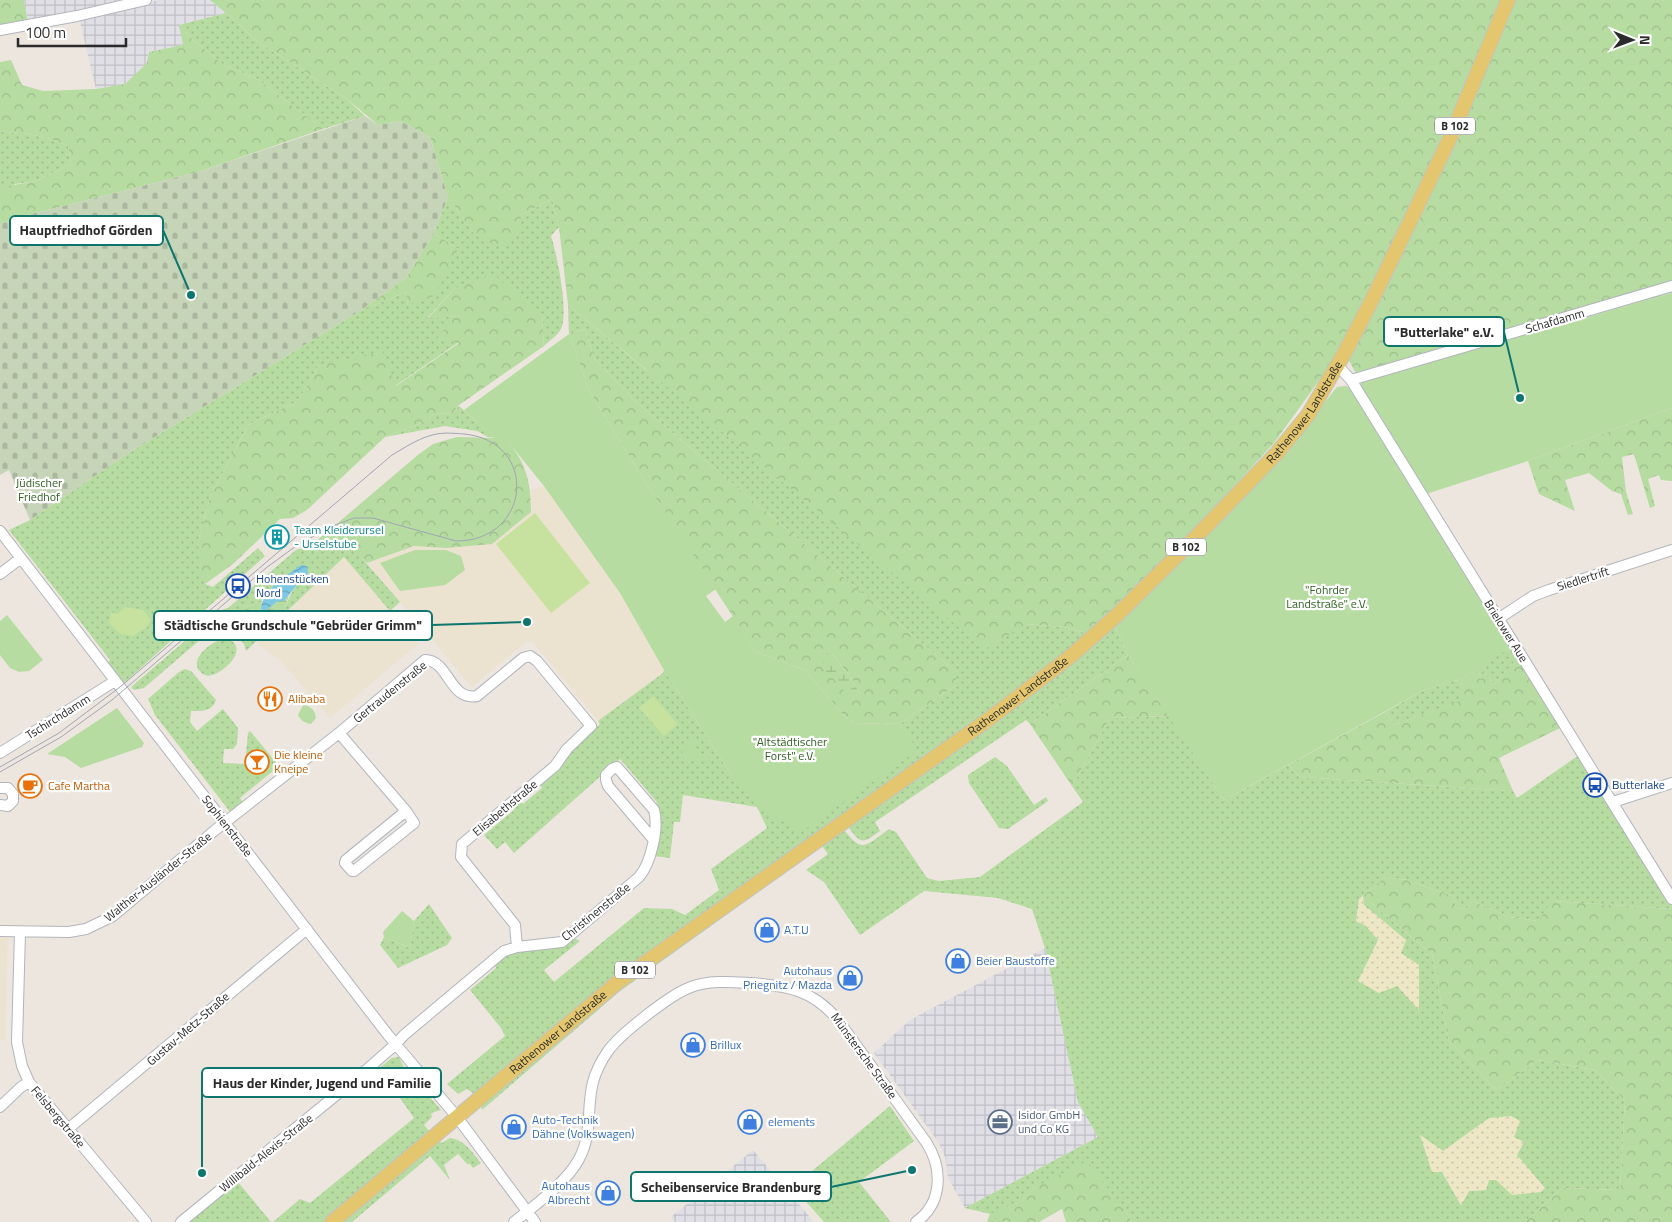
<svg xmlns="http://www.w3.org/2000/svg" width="1672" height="1222" font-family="'Titillium Web',sans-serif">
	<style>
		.industrial { fill: url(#industrial-grid) }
		.education { fill: #ebe2d0 }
		.grass { fill: url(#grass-dots); fill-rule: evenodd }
		.forest { fill: url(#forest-crowns); fill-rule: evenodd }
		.wetland { fill: url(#wetland-marsh) }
		.sand { fill: url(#sand-dots) }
		.cemetery { fill: url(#cemetery-stones) }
		.park { fill: #b6dca1 }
		.pitch { fill: #c6e29e }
		.water { fill: url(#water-waves) }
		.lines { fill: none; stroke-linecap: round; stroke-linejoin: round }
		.minor-casing { stroke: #b2b5bd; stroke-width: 12 }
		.major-casing { stroke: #c4c4c4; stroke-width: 16 }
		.minor { stroke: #fff; stroke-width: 10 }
		.major { stroke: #e3c66d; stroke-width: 14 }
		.tram { stroke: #a2a5b4; stroke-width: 1 }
		.labels { text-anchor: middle; stroke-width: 4.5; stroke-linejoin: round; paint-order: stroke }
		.shield { fill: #fff; stroke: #6b6b6b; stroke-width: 1 }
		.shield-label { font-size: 11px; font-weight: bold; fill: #2b2b2b }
		.street-label { font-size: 12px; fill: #2b2b2b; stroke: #fff }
		.park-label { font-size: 12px; fill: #306222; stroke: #fff }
		.culture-label { font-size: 12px; fill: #0d838f; stroke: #fff; text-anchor: start }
		.transit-label { font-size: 12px; fill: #164399; stroke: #fff; text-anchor: start }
		.food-label { font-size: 12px; fill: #c56008; stroke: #fff; text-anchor: start }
		.shop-label { font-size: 12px; fill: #366cbe; stroke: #fff; text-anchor: start }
		.service-label { font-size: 12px; fill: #4e5e75; stroke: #fff; text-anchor: start }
		.leader { fill: none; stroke: #0f766e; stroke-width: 2 }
		.callout-dot { fill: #0f766e; stroke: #fff; stroke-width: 2 }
		.callout { fill: #fff; stroke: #0f766e; stroke-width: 2 }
		.callout-label { font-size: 14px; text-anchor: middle; font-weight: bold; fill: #2b2b2b }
	</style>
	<defs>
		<pattern id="industrial-grid" width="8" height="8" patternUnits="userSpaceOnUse" patternTransform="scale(1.25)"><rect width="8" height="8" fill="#e0dfe5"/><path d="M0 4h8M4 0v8" fill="none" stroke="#c0c0c5"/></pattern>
		<pattern id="grass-dots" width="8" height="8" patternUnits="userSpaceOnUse" patternTransform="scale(1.25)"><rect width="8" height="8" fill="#b6dca1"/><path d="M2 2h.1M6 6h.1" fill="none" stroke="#9dbd8b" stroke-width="1.8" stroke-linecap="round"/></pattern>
		<pattern id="forest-crowns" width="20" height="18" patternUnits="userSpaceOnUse" patternTransform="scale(1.25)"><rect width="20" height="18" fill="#b6dca1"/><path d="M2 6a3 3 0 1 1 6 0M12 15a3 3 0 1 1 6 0" fill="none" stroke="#9dbd8b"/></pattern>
		<pattern id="wetland-marsh" width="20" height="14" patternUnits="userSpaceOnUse" patternTransform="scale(1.25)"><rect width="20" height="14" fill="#b6dca1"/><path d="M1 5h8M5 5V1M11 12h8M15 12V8" fill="none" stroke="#9dbd8b"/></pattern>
		<pattern id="sand-dots" width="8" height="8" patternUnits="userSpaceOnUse" patternTransform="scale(1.25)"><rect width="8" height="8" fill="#ede7c6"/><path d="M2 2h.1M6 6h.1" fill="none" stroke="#cbc6aa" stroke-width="1.8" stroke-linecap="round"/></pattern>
		<pattern id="cemetery-stones" width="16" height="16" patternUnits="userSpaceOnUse" patternTransform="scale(1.25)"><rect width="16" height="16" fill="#c6d4b8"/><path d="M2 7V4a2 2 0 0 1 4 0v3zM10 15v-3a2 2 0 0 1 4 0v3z" fill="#aab69e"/></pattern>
		<pattern id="water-waves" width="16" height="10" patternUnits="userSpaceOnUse" patternTransform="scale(1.25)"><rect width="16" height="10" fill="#7dc9e3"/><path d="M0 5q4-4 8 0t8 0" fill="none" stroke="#67a3b8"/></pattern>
	</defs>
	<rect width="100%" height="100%" fill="#ece6df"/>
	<path class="industrial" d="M24,0h99l-48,14 -47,9z
		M159,0h51l16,13 -47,12 4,20 -34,7 -2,11 -22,21 -29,5 -17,-71z
		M1045,948l33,154 20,35 -133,71 -17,-30 -3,-21 -6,-14 -65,-90 36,-33z
		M753,1150l61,72h-139l-4,-5z"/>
	<path class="education" d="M544,486l76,107 44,77 -1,3 -65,48 -66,-80 -6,1 -54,45 -105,-124 47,-17 32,2 85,-36v-22z
		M344,557l74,87 -88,74 -48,-56 -26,-20z
		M0,931h8l-3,107 -5,4z"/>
	<path class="grass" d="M226,13l11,9 17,17 93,60 18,17 -42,13 -64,-49 -36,-16 -30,-24 -14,-15z
		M0,132c26,0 44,4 68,14l3,18 -35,17 -21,3 -15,11z
		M448,197l26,37 47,-19 31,-16 7,28 -8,9c6,18 18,77 10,93 -4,7 -12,12 -17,17l-2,-32 -87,-26 -28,30 30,-2 -19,22 21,4 -64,44 -76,-21 -21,36 -50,24 -38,72 -12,45 7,42 8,3 45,-39 7,8 -142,128 -16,-20 3,-4 -101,-130 21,-10 94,-64 234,-144 48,-20 2,13 50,-56 -24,-16z
		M568,305l76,63 382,256 38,3 25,7 -21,19 -594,441 -7,-5 -9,5 -11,-10 58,-48 -4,-8 -31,-38 26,-22 -2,-5 12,-9 66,-17 8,4 -36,29 10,12 90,-74 28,1 13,6 34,-25 -8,-21 56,-41 -10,-21 -74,-12 -3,27h-6l-4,36 -16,-2c4,-20 10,-36 2,-55l-36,-42 -106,94 -9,-11 -8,7 -13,-14 30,-25 -3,-4 8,-7 4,5 19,-16 -3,-5 28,-29 33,-30 -2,-3 65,-48 1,-3 68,106 157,-7 28,-19 -17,-26 56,-39v-13l-320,-270 -42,-44 -9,-29 -16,5z
		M459,406l37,32 -8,-1 -11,-6 -32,-5 -60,11 37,-14 13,-10 17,1z
		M326,541l17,4 11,4 46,53 -10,9 -46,-54 -61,58c6,-19 10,-29 25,-41l-38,16 -8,10 -18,8 21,25 -19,18 -2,-7 -12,-14 -17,-3 -71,61 -10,2 -3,-3 90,-77 7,-2 68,-58 17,-6z
		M1115,626l13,29 -98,69 -4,-4 -151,102 5,9c-16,12 -19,14 -31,-3l1,-7 152,-105z
		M225,638c31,9 -9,43 -20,37 -22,-12 6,-34 20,-37z
		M1511,647l7,11 -24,26 -5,-7 -11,3 9,-18z
		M185,669l6,2 25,29c-4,12 -14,11 -25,11l-1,11 7,9 26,-22 15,19 -1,16 -4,5h-9l-1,14 22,1 3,-31 2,-2 34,41 -5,4 -5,-6 -34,28 4,6 -13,9 -76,-98 -7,-16 31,-27z
		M1462,679l-2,22 -65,24 -10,-13 39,-22z
		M1169,716l55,84 64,-35 12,12 213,14 4,7 62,-43 93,151v3l-119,-8 -15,20 -29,-4 -37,-16 -5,8 -11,-2 -3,-11 -46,-16 -22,-3 -22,19 69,58 17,87 47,49 42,-30 57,10 30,31 -5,89 -58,-2 -37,34h-393l-7,-11 -90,-24 -13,14 -31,13 13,8h-17l3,-8 -25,-6 133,-71 -20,-35 -33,-154 -13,-39 -34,-11 -74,-7 -64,44 -36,-53 -18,-12 22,-16 -6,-8 -203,146 -137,118 -1,-4 99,-87 52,-42 210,-150c20,27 22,20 47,2l7,3 31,46 12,3 41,-4 103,-75 -11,-16 38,-68zM1362,896l2,9 37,48 18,56 -22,-24 -18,-45 -13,-14zM1421,1136l22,15 98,41 -45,-12h-8l-2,10 -17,1 -8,14z
		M995,757l12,9 27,39 12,-8 2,4 -40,28 -9,-1 -30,-45 -1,-8z
		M429,904l23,34 -5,7 -49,23 -18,-23 4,-8 26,11 4,-27z
		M399,1057l4,9 38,44 -10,3 1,4 -8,8 7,8 -104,89h-54l27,-23 10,4 104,-85 -35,-50 13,-10z
		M890,1106l24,35 -55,41 32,40h-67l-31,-35z
		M450,1138c15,2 22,14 31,25l-8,5 -3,-4h-3l-9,-10 -14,11 6,15 -20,-24 -78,66h-11l97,-82 4,3z
		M238,1182l33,40h-82z"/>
	<path class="forest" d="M0,0h24l4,23 -28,5z
		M210,0h1292l-110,250 -64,118 -54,75 -86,93 -99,98 -25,-7 -37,-3 -42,25 -417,-344 -9,-78 -7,-28 -31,16 -2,16 -10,10 -9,4 -16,-4 -10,-7 -26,-37 -18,-60 -30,-16 -22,4 -31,-26 -93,-60 -17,-17z
		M1512,0h160v293l-311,89 -13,-23z
		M179,25l14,15 30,24 36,16 64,49 -125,43 -178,45 -20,7v-29l3,-8 33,-6 35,-17 -3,-18c-24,-10 -42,-14 -68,-14v-70l11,-2 11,25 21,6 53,-2 29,-5 22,-21 2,-11 34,-7z
		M434,233l24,16 -24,47 -26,9 -2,-13 -48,20 48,-34z
		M493,274l49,40 2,32 -85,59 -7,9 -17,-1 -13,10 -37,14 -78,73 -14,8 -13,1 -47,45 -28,20 -6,-18 -1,-24 12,-45 38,-72 50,-24 21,-36 63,-14 14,35 63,-43 -22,-5 19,-22 -29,3 28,-31z
		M585,329l9,29 42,44 320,270v13l-56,39 -46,-1 -9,-6 -40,-47 -49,-18 -109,-167 -57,-93 -21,-58zM820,652l14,4 19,25 7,14z
		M1672,408v73l-11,-1 -2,-5 -11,4 7,27 -5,2 -16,-54 -12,3 4,35 7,22 -5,1 -7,-21 -9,-3 -23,-18 -24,7 10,31 -36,-17 -11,-33z
		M457,437l39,1 7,6h7c17,21 21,41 21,68l-39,32 -46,4 -32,-2 -47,17c-17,-17 -29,-24 -54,-19l106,-90 14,-10z
		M1128,655l41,61 -59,2 -38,68 -42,-62z
		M1518,658l44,69 -63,31 14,33 -213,-14 -12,-12 97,-53 10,13 64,-24 3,-22 25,-17 -8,17 10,-2 5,7z
		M1385,877l22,3 46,16 3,11 11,2 5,-8 37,16 29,4 14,-20 120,8v313h-147l37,-34 58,2 5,-89 -30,-31 -57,-10 -42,30 -47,-49 -17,-87 -69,-58z
		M1087,1161l38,50 7,11h-66l-4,-13 -23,13h-35l-14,-8 32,-13 13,-14z"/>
	<path class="wetland" d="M289,595l-6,20 -18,18 -21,-25 18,-8 -1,9 4,2 13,-10h6z
		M820,651l14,5 19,25 7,14 -9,3 -25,-27z"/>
	<path class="sand" d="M1363,896l1,9 42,35 -5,13 18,12v45l-22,-24 -18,7 -21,-12 20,-41 -12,-14 -10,-5 3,-22z
		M1511,1116l9,5 -6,16 10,5 -7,13 28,33 -4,4 -29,3 -16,-15h-7l-3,10 -17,1 -8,14 -18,-33h-11l-12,-37 23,16 46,-33z"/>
	<path class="cemetery" d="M365,116l13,9 22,-4 30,16 18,60 -14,36 -28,45 -48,34 -234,144 -94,64 -21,-50 -9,5v-251l20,-7 178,-45z"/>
	<path class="park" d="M1672,293v115l-144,53 -102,33 -65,-106v-6z
		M569,334l21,58 57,93 69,104 -10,7 19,26 8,-6 23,36 49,18 40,47 9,6 46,1 18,26 -117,82 -44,-25 -25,-31 -68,-106 -44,-77 -76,-107 -34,-42 -7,1 -39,-35z
		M1346,386l5,3 160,258 -49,32 -38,11 -200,110 -96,-145 -13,-29 91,-89 70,-74 61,-76z
		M415,550h31l15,6 4,14 -20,15 -45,6 -20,-28z
		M7,615l36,45 -14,11 -10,1 -9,-4 -10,-13v-34z
		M303,705c8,1 12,5 13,13l-5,6c-6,-1 -10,-3 -13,-9z
		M117,708l27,35 -2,4 -61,21 -16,-11 -18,-3z
		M691,739l4,3 2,4 -4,6 15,3 1,5 -2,3 -15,-5 -7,1 -3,-2v-4l4,-6 -1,-4 1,-3z
		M402,911l12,10 -4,27 -26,-11 -1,-5z"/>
	<path class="pitch" d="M535,513l55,70 -39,30 -55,-69z
		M126,607l17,3 8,10 -4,7 -14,9 -13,-2 -11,-11 2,-11 6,2z
		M653,696l25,28 -14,12 -25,-28z"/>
	<path class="water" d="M301,565l6,1 1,8 -8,7 -16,20h-6l-13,10 -4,-2c2,-20 25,-33 40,-44z"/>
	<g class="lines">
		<g class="minor-casing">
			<path id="minor" d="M0,30l77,-14 69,-16
				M1338,366l13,14 321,519
				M1351,380l321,-94
				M0,531l388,504 69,82 78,105
				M0,574l21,-16
				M1498,619l35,-23 16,-6 123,-40
				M339,733l67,78 -60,49 -1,3 7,8h2l60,-48 -8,-12
				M0,753l115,-72
				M0,788h8l5,6v7l-5,5 -8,-1
				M1613,802l59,-19
				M0,931l69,1 17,-3 27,-13 101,-85 125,-98 86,-73c24,0 24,41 52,36l46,-38 7,-2 7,5 54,65 -24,23 -12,17 -93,78 -1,13 54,68 2,22
				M20,932l-3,110 5,24 7,16 117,140
				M0,1107l21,-20 8,-5
				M68,1129l239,-200
				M181,1222l176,-144 39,-34 8,-9 100,-84 13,-4 45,-5 77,-65c12,-14 20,-49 15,-67l-37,-43 -5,2 -6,6v5l2,6 45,53
				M514,1222c20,-16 54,-41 65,-63 14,-26 7,-50 14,-77 3,-11 8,-21 15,-31 12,-17 63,-57 83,-64 19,-7 40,-5 60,-4 37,3 62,7 87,37l88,122c17,26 17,61 -10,80"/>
		</g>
		<g class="major-casing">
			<g id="major">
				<path id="s1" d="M332,1222l286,-240 371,-263 82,-63 47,-42 75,-74 83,-86 32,-39 36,-61 30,-58 76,-158 58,-138"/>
			</g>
		</g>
		<use href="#minor" class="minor"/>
		<use href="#major" class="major"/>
		<path class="tram" d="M0,767l59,-34 61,-46 272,-232c12,-7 24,-15 37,-19 11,-4 23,-3 35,-2 75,7 68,107 -8,107l-83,-23h-19l-24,9 -34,19 -30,22 -154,132 -51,37 -61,35"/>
	</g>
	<defs>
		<g id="building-ring" transform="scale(1.25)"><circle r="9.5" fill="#fff" stroke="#0f9aa8" stroke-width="1.5"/><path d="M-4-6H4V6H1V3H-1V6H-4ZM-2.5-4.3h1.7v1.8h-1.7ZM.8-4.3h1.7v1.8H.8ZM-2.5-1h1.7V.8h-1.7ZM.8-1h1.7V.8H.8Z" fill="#0f9aa8"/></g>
		<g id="bus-ring" transform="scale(1.25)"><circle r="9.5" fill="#fff" stroke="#1a4fb4" stroke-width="1.5"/><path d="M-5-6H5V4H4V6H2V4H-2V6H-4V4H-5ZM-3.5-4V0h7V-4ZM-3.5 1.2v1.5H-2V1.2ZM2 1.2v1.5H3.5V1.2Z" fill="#1a4fb4"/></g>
		<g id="restaurant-ring" transform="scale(1.25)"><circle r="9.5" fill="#fff" stroke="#e8710a" stroke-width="1.5"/><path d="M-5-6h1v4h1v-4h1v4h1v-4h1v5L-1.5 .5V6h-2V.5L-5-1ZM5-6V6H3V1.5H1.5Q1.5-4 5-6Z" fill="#e8710a"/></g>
		<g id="bar-ring" transform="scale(1.25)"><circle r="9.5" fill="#fff" stroke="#e8710a" stroke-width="1.5"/><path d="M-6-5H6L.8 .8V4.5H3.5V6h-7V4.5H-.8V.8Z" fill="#e8710a"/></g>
		<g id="cafe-ring" transform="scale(1.25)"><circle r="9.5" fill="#fff" stroke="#e8710a" stroke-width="1.5"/><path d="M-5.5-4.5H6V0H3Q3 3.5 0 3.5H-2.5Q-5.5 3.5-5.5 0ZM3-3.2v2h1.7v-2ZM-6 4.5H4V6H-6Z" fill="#e8710a"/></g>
		<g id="shop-ring" transform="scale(1.25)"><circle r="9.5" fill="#fff" stroke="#3f7fe0" stroke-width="1.5"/><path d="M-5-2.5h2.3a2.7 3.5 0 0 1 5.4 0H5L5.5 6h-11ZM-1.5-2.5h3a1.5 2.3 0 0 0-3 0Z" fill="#3f7fe0"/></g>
		<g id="office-ring" transform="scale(1.25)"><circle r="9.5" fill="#fff" stroke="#5c6f8a" stroke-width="1.5"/><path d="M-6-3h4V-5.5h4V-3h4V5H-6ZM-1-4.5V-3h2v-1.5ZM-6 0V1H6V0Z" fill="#5c6f8a"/></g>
	</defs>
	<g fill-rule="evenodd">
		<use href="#building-ring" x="277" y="537"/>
		<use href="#bus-ring" x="238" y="586"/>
		<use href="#restaurant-ring" x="270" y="699"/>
		<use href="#bar-ring" x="257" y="762"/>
		<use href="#bus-ring" x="1595" y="785"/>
		<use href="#cafe-ring" x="30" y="786"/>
		<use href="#shop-ring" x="767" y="930"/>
		<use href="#shop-ring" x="958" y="961"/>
		<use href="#shop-ring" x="850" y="978"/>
		<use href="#shop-ring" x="693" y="1045"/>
		<use href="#shop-ring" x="750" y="1122"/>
		<use href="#office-ring" x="1000" y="1122"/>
		<use href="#shop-ring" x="514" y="1127"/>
		<use href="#shop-ring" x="608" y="1193"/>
	</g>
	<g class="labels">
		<g class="shield">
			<rect x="1435" y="117.5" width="40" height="17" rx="4"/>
			<rect x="1166" y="538.5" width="40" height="17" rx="4"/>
			<rect x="615" y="961.5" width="40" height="17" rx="4"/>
		</g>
		<g class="shield-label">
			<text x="1455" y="130">B 102</text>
			<text x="1186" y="551">B 102</text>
			<text x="635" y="974">B 102</text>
		</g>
		<g class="street-label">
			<text transform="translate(1555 321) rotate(-16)" y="4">Schafdamm</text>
			<text dy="4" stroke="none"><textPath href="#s1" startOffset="1270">Rathenower Landstraße</textPath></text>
			<text transform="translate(1583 579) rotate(-18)" y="4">Siedlertrift</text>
			<text transform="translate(1506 631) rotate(58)" y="4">Brielower Aue</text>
			<text transform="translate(390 692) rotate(-39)" y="4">Gertraudenstraße</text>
			<text dy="4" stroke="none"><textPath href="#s1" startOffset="865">Rathenower Landstraße</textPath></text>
			<text transform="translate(58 717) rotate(-32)" y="4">Tschirchdamm</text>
			<text transform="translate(505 808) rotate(-40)" y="4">Elisabethstraße</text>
			<text transform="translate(227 826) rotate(52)" y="4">Sophienstraße</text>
			<text transform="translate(158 877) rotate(-39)" y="4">Walther-Ausländer-Straße</text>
			<text transform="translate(596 912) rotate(-39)" y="4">Christinenstraße</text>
			<text transform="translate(188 1029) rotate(-41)" y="4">Gustav-Metz-Straße</text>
			<text dy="4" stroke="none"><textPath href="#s1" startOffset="295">Rathenower Landstraße</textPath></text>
			<text transform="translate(864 1056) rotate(54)" y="4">Münstersche Straße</text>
			<text transform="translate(58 1117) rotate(50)" y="4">Felsbergstraße</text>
			<text transform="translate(266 1153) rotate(-39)" y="4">Willibald-Alexis-Straße</text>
		</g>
		<g class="park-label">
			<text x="39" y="487">Jüdischer<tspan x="39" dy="14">Friedhof</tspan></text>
			<text x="1327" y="594">"Fohrder<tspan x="1327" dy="14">Landstraße" e.V.</tspan></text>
			<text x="790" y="746">"Altstädtischer<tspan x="790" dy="14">Forst" e.V.</tspan></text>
		</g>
		<g class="culture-label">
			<text x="294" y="534">Team Kleiderursel<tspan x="294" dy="14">- Urselstube</tspan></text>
		</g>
		<g class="transit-label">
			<text x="256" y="583">Hohenstücken<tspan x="256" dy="14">Nord</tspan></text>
			<text x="1612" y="789">Butterlake</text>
		</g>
		<g class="food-label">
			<text x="288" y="703">Alibaba</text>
			<text x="274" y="759">Die kleine<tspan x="274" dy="14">Kneipe</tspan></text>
			<text x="48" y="790">Cafe Martha</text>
		</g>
		<g class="shop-label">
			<text x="784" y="934">A.T.U</text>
			<text x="976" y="965">Beier Baustoffe</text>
			<text x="832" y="975" text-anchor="end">Autohaus<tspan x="832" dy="14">Priegnitz / Mazda</tspan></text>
			<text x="710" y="1049">Brillux</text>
			<text x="532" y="1124">Auto-Technik<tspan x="532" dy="14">Dähne (Volkswagen)</tspan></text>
			<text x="768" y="1126">elements</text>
			<text x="590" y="1190" text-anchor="end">Autohaus<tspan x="590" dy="14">Albrecht</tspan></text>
		</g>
		<g class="service-label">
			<text x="1018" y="1119">Isidor GmbH<tspan x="1018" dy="14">und Co KG</tspan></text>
		</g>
	</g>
	<path class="leader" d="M191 295L163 230M1520 398L1504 332M527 622L432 625M202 1173L202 1083M912 1170L831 1187"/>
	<g class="callout-dot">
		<circle cx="191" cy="295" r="5"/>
		<circle cx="1520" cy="398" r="5"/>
		<circle cx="527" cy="622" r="5"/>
		<circle cx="202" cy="1173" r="5"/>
		<circle cx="912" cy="1170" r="5"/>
	</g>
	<g class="callout">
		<rect x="10" y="216" width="153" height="29" rx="5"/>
		<rect x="1384" y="317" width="120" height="29" rx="5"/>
		<rect x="154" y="611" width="278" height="29" rx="5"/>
		<rect x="202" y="1068" width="239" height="29" rx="5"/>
		<rect x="631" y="1172" width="200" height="29" rx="5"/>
	</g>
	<g class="callout-label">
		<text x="86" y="235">Hauptfriedhof Görden</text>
		<text x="1444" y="337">"Butterlake" e.V.</text>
		<text x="293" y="630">Städtische Grundschule "Gebrüder Grimm"</text>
		<text x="322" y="1088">Haus der Kinder, Jugend und Familie</text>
		<text x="731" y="1192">Scheibenservice Brandenburg</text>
	</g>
	<g transform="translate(1632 40) rotate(91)" stroke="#ffffff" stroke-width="4" paint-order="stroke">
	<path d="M0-4L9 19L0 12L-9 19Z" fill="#2b2b2b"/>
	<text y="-8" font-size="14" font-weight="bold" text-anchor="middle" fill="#2b2b2b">N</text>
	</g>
	<path d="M18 38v8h108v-8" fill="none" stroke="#2b2b2b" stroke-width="2.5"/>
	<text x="25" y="38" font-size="15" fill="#2b2b2b" stroke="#ffffff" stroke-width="4" paint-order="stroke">100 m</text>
</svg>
